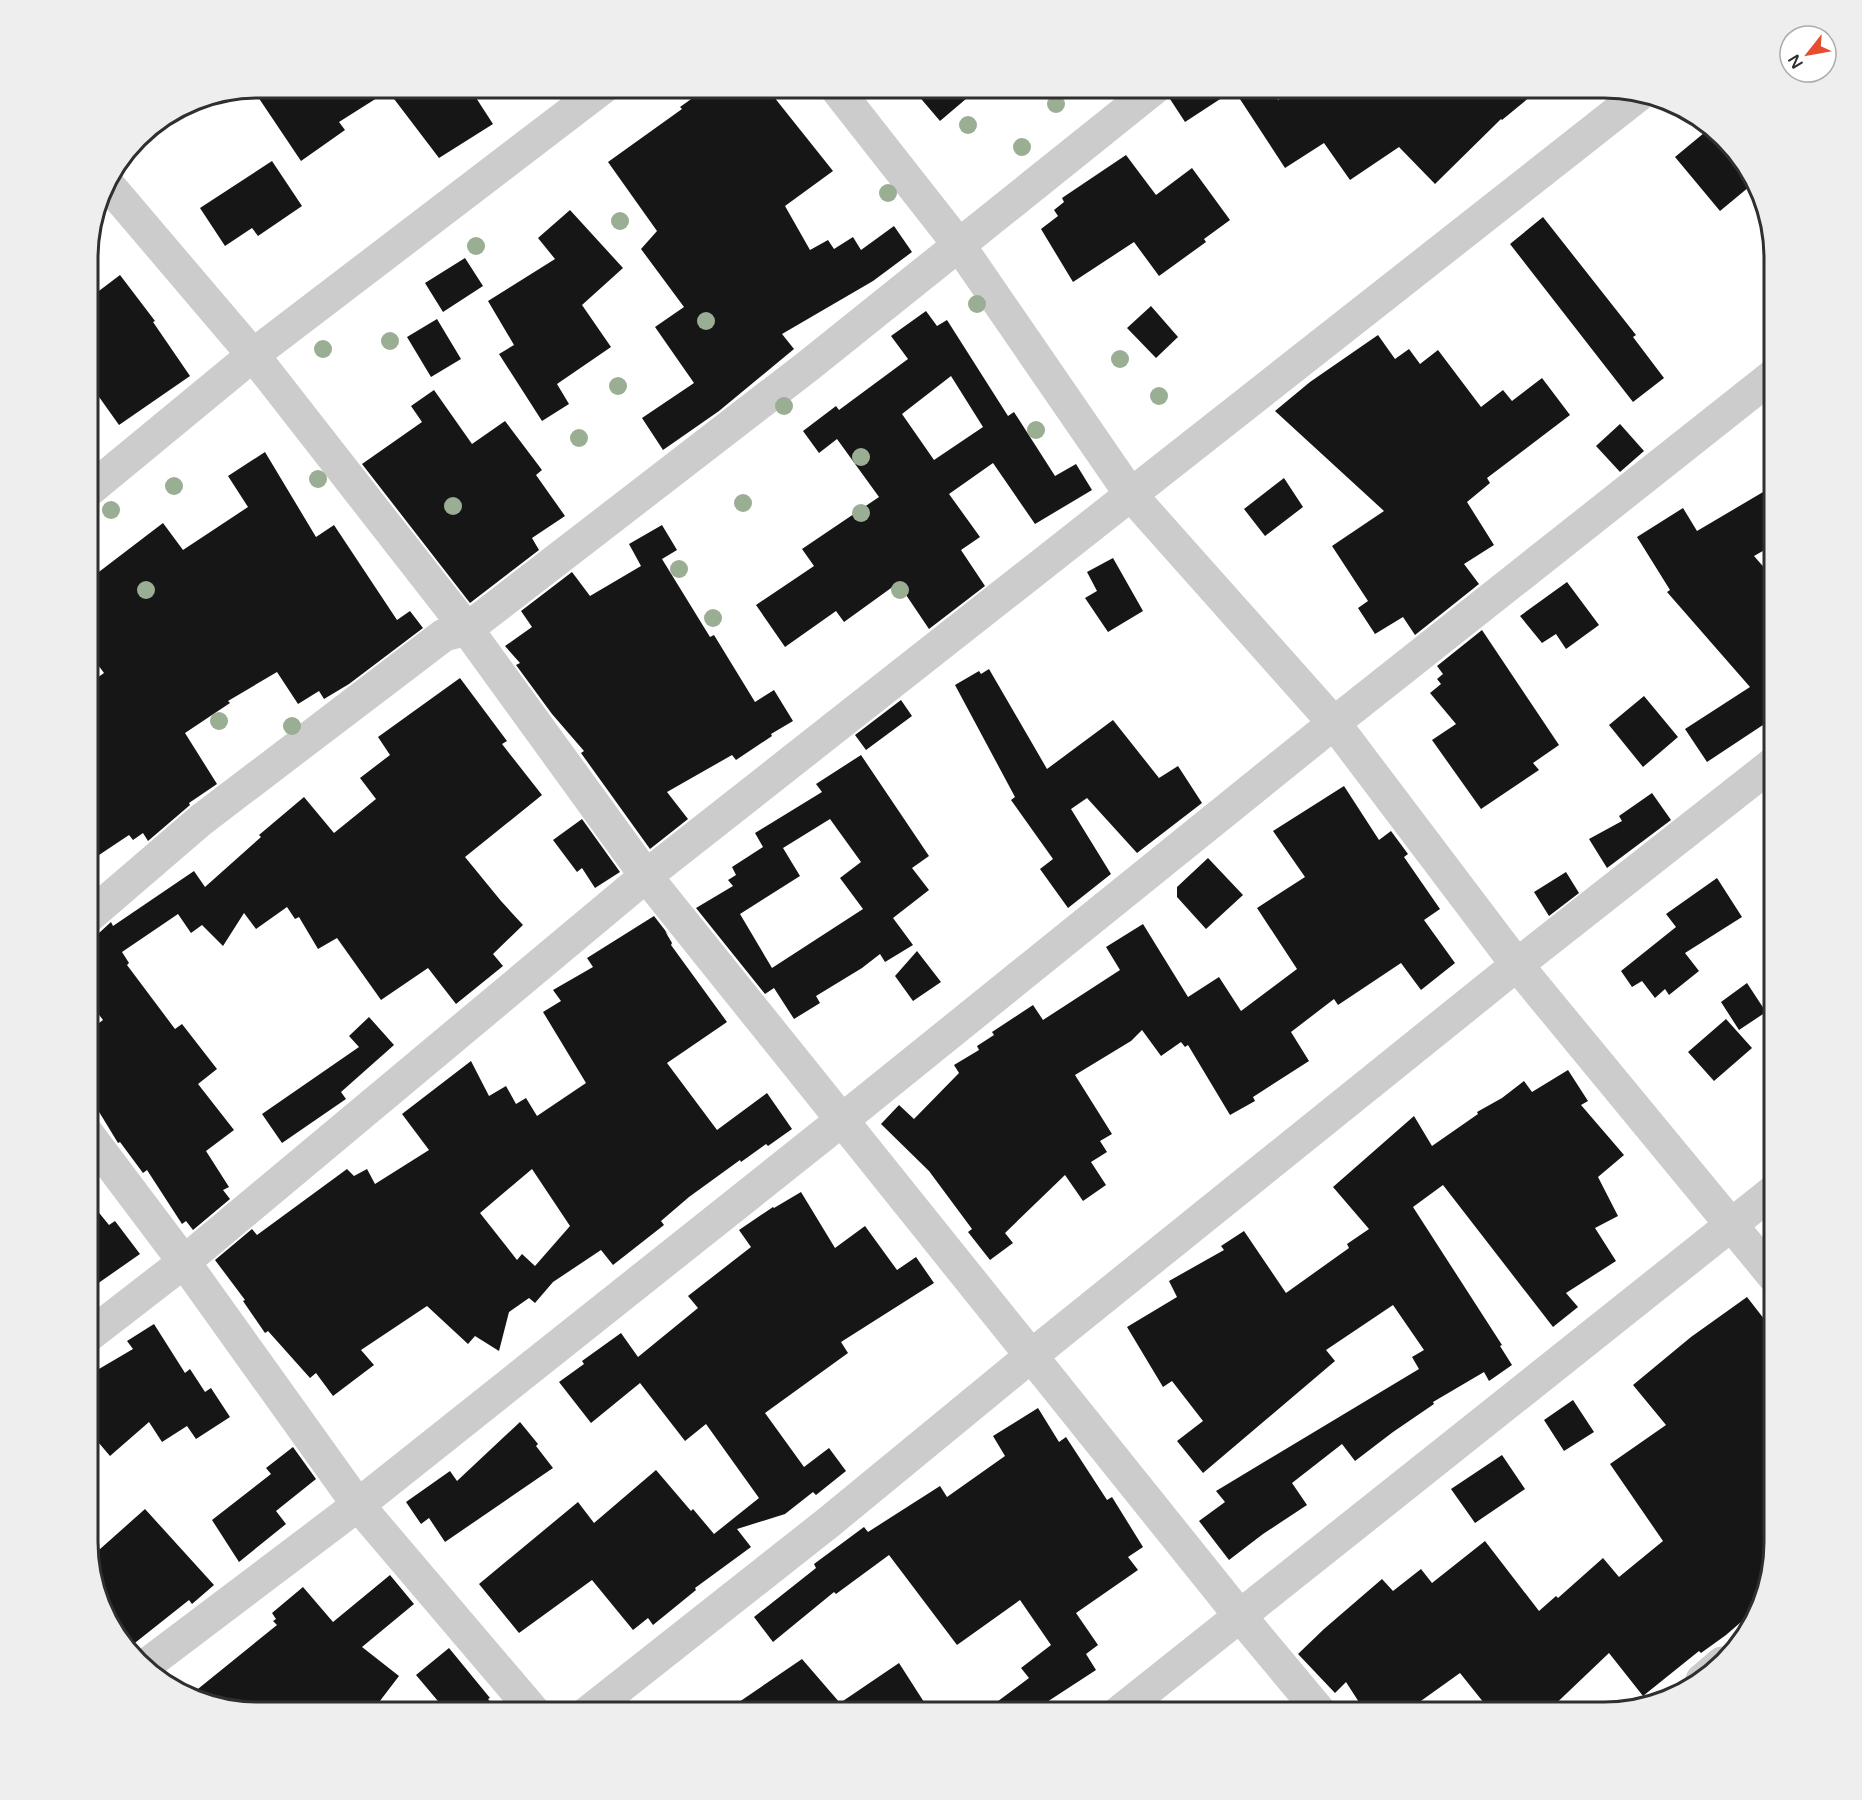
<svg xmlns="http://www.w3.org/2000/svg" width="1862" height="1800" font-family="'Varela Round',sans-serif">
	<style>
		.building { fill: #161616; fill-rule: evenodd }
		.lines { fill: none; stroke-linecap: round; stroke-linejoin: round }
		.street { stroke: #ccc; stroke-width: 33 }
		.tree { fill: #9aae94 }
		.rim { fill: none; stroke: #2f2f2f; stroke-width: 3 }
	</style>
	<rect width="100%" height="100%" fill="#fff"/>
	<path class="building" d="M258,87h211l24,37 -54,34 -51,-67 -49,31 6,8 -44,31 -49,-73z
		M708,87h58l67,84 -48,35 25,44 18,-10 6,9 19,-12 8,13 33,-24 18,26 -39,29 -91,53 12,15 -75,62 -56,39 -21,-32 52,-35 -39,-56 29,-20 -43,-58 16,-18 -49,-69 74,-53 -2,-2z
		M911,87h69l-40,34z
		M1174,87h96l8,13 18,-13h246l-40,33 -1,-1 -66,65 -36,-37 -49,33 -26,-37 -39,25 -51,-78 -49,32 -15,-23 4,-6z
		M1710,128l22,17 23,37 -35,29 -45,-54z
		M1126,155l30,40 36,-27 38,52 -26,19 2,3 -47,34 -25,-34 -61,40 -32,-53 17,-13 -4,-6 10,-8 -2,-4z
		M272,161l30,45 -44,30 -6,-8 -27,18 -25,-38z
		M570,210l53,58 -41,37 29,42 -54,37 12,20 -27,17 -43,-67 15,-9 -26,-44 67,-42 -17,-21z
		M1543,217l93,118 -3,2 31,41 -31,24 -123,-158z
		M465,258l18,28 -40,26 -18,-29z
		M120,275l35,46 -2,1 37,54 -71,49 -32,-45v-80z
		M1151,306l27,31 -22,21 -29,-30z
		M926,311l11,15 10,-6 61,96 6,-4 41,64 21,-12 16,26 -57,34 -42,-61 -44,31 31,43 -19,13 24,36 -56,43 -31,-46 -54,39 -8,-11 -51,36 -29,-42 58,-39 -12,-17 77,-52 -42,-58 -18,14 -16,-22 33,-25 3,4 69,-51 -17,-23zM951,376l32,51 -49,33 -32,-46z
		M437,319l24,40 -30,18 -24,-40z
		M1378,335l17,24 14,-10 11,15 18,-14 43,57 22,-17 9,11 30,-23 28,37 -83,63 3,5 -23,19 27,43 -30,19 15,20 -64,51 -12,-18 -28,17 -17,-26 10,-7 -36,-55 52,-35 -109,-100 35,-29z
		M434,390l38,54 33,-23 37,49 -6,5 29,41 -33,22 7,12 -69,53 -108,-139 60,-42 -11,-16z
		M1620,424l24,27 -24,21 -24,-26z
		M265,452l51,85 18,-12 63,95 13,-9 13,17 -74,56 -25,15 -5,-8 -21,13 -21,-32 -49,29 2,2 -45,30 32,51 -28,19 1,2 -42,36 -5,-8 -10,7 -4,-5 -42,28v-178l17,-12 -17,-23v-69l76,-58 20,27 65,-43 -20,-31z
		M1284,478l19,29 -38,29 -21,-27z
		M1775,485v59l-21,12 21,24v137l-68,45 -22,-33 65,-42 -83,-95 3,-2 -33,-53 46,-29 14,23z
		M662,525l15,25 -15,9 48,78 4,-2 41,67 19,-12 19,31 -22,13 1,2 -36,24 -4,-5 -65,37 21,27 -38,30 -69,-96 3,-2 -32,-37 -36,-49 4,-2 -15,-17 27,-19 -11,-16 51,-39 18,24 51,-30 -12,-22z
		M1113,558l30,53 -35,21 -23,-34 12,-7 -10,-19z
		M1567,582l32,43 -33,24 -10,-15 -14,9 -22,-27z
		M1482,630l77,115 -26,18 6,7 -58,39 -49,-69 24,-16 -26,-31 11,-9 -4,-5 6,-5 -6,-8z
		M989,669l58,100 66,-49 46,58 19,-12 24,37 -65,50 -50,-55 -16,11 40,65 -43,34 -28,-39 13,-10 -42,-59 4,-3 -60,-112 24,-14 2,3z
		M460,678l47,63 -5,3 40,51 -77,62 36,44 22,24 -30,29 10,12 -47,38 -28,-36 -47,32 -44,-62 -19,11 -19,-32 -4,2 -8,-12 -31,22 -12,-16 -21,33 -21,-21 -11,8 -13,-19 -56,38 7,11 -2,2 48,64 7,-5 35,45 -19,15 36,46 -28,21 23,36 -6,3 7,9 -37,31 -7,-9 -4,3 -35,-54 -4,3 -23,-31 -2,1 -31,-51v-60l16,-12 -16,-21v-63l12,-3 12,-11 2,4 81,-55 11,16 56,-50 -2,-2 45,-38 30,36 42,-34 -16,-21 30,-23 -12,-18z
		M1644,696l34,41 -35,30 -34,-42z
		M901,700l11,16 -46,34 -11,-15z
		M861,755l68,101 -17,12 17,22 -36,28 20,27 -28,17 -5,-8 -18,14 -46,28 4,7 -26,16 -20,-31 -9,6 -69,-86 37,-22 -5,-6 8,-5 -4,-8 31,-20 -8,-14 67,-41 -6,-8zM830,819l31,43 -21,16 23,31 -91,59 -32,-54 60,-38 -17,-28z
		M1344,786l35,54 12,-9 17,23 -4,3 36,52 -16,11 31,43 -34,27 -20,-27 -63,42 -4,-6 -43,33 18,29 -56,36 2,4 -25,14 -42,-70 -3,2 -4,-5 -20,14 -19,-26 -11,11 -56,34 37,59 -12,7 7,11 -16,10 15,23 -23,16 -18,-26 -60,58 8,10 -23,17 -22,-28 4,-3 -43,-58 -48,-47 18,-19 15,14 45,-46 -5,-8 25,-15 -2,-4 17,-11 -2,-3 41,-27 10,15 77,-50 -14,-23 37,-23 45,73 31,-20 22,34 56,-42 -40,-61 48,-31 -32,-46z
		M1652,793l19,27 -64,48 -18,-29 33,-18 -3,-5z
		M582,819l38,53 -25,16 -13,-20 -5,4 -24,-32z
		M1208,858l35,37 -37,34 -29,-32v-10z
		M1566,872l13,21 -30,23 -15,-24z
		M1717,878l25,39 -57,36 14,18 -30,24 -4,-6 -10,9 -13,-17 -10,6 -11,-16 55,-44 -10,-13z
		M654,916l14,18 -3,-3 7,12 -1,2 56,77 -60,41 50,67 50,-37 25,36 -24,17 -2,-2 -25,18 -1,-2 -51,37 -28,24 3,4 -51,40 -12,-15 -48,32 -18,21 -6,-5 -20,14 -10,39 -24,-15 -7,8 -41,-38 -66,44 13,15 -41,31 -17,-23 -6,5 -42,-47 -3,2 -22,-32 2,-1 -30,-40 37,-31 5,6 90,-66 7,7 13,-7 8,15 54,-34 -27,-36 69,-53 18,35 17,-10 10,18 10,-6 11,18 49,-33 -43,-71 18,-11 -8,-11 40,-23 -6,-9zM532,1169l38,57 -35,40 -13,-12 -5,6 -37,-47z
		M917,951l24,31 -28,19 -18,-25z
		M1747,983l19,29 -27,18 -18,-28z
		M369,1017l25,28 -53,47 5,7 -64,44 -20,-29 97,-67 -10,-11z
		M1726,1019l26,29 -38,33 -26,-29z
		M1568,1070l20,31 -7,4 43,50 -26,22 20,39 -23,12 21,33 -50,32 12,14 -25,20 -110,-142 -30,22 89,138 -2,1 12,19 -23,16 -5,-9 -51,30 1,2 -41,28 -38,29 -13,-17 -50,39 15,22 -44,29 -34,26 -30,-39 26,-19 -9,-11 203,-122 -7,-12 12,-7 -31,-45 -67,45 9,11 -132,112 -26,-32 26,-20 -31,-40 -9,6 -36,-60 50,-30 -8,-16 55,-31 -3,-4 23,-15 42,62 63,-45 -2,-4 22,-15 -36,-42 81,-71 18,30 46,-32 -1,-2 25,-14 22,-17 8,11z
		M801,1192l34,56 30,-22 32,44 19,-13 18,26 -93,59 7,11 -83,60 39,54 25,-19 17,23 -30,24 -3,-3 -28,22 -48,15 14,18 -56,41 1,2 -43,35 -5,-7 -15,12 -41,-50 -73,53 -40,-49 99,-82 16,21 62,-53 35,41 2,-2 21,25 45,-36 -53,-74 -21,17 -45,-58 -49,40 -32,-41 25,-18 -2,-3 39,-28 17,24 60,-49 -10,-12 63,-49 -12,-17 34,-23 1,1z
		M87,1198l22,27 6,-4 25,33 -53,37z
		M1747,1297l28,36v209l-12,61 -37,32 -25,18 -2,-2 -56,45 -34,-43 -63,60h-54l-32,-40 -56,40h-38l-20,-31 -11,11 -37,-39 26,-25 58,-50 11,12 28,-22 11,14 53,-42 54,70 17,-15 2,2 45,-40 16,19 44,-36 -53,-77 56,-39 -33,-40 58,-48z
		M154,1324l31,49 5,-4 15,23 6,-4 19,29 -34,22 -9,-13 -25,16 -13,-20 -39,34 -23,-27v-53l46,-27 -6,-8z
		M1573,1400l21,32 -30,19 -20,-31z
		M1038,1408l21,34 7,-5 41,63 5,-3 31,50 -15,10 10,13 -62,43 22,32 -12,9 10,16 -66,43h-48l47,-35 -8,-10 30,-23 -31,-45 -63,45 -68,-90 -53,39 -2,-2 -61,50 -19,-25 62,-49 -2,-4 50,-37 4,5 72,-46 7,11 58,-41 -12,-20z
		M520,1422l18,22 -2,2 17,22 -108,74 -16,-24 -8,6 -15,-22 44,-31 7,10z
		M293,1447l23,32 -40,32 10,13 -47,38 -27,-42 59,-46 -5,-6z
		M1502,1455l23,34 -50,34 -24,-34z
		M145,1509l69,76 -22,19 -3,-4 -63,50 -26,-43 -10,-49z
		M390,1575l24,29 -52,43 37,29 -26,34 -12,-9 -12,12h-91l-66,-13 -4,-3 89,-72 -4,-4 3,-2 -4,-6 31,-26 30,35z
		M449,1648l41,50 -2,1 12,14h-52l-32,-38z
		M802,1659l38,44 59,-40 32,50h-208z"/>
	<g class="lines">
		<path class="street" d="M835,87l124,158 172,250 203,228 183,242 258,313
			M105,181l148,174 214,274 179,247 594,740 81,97
			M87,492l166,-137 351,-268
			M87,918l114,-98 243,-185 23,-6 341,-263 348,-279
			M87,1133l97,129 174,243 177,208
			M87,1337l97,-75 462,-386 994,-782
			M145,1666l213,-161 484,-385 492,-397 441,-349
			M1702,1680l20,-17
			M587,1713l242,-191 202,-166 482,-388 262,-206
			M1118,1713l657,-523"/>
	</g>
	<g class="tree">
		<circle cx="1056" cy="104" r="9"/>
		<circle cx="968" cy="125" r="9"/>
		<circle cx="1022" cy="147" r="9"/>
		<circle cx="888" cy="193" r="9"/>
		<circle cx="620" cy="221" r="9"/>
		<circle cx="476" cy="246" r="9"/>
		<circle cx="977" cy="304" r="9"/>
		<circle cx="706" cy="321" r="9"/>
		<circle cx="390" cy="341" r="9"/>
		<circle cx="323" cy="349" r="9"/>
		<circle cx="1120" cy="359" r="9"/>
		<circle cx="618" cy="386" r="9"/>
		<circle cx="1159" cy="396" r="9"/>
		<circle cx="784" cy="406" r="9"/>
		<circle cx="1036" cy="430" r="9"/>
		<circle cx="579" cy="438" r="9"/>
		<circle cx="861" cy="457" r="9"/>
		<circle cx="318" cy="479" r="9"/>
		<circle cx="174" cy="486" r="9"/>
		<circle cx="743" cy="503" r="9"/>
		<circle cx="453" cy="506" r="9"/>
		<circle cx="111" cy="510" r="9"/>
		<circle cx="861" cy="513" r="9"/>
		<circle cx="679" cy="569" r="9"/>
		<circle cx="146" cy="590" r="9"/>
		<circle cx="900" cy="590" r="9"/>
		<circle cx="713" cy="618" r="9"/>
		<circle cx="219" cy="721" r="9"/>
		<circle cx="292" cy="726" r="9"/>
	</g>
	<path d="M0 0H1862V1800H0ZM258 98H1604A160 160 0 0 1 1764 258V1542A160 160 0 0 1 1604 1702H258A160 160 0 0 1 98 1542V258A160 160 0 0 1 258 98Z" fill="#eee" fill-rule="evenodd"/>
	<path class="rim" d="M258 98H1604A160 160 0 0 1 1764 258V1542A160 160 0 0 1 1604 1702H258A160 160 0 0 1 98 1542V258A160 160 0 0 1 258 98Z"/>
	<g transform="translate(1808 54) rotate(239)"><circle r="28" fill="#ffffff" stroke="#acacac" stroke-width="1.5"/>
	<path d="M0-4.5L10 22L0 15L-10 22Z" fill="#e64d30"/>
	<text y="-9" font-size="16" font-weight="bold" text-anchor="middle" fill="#2f2f2f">N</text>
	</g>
</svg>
